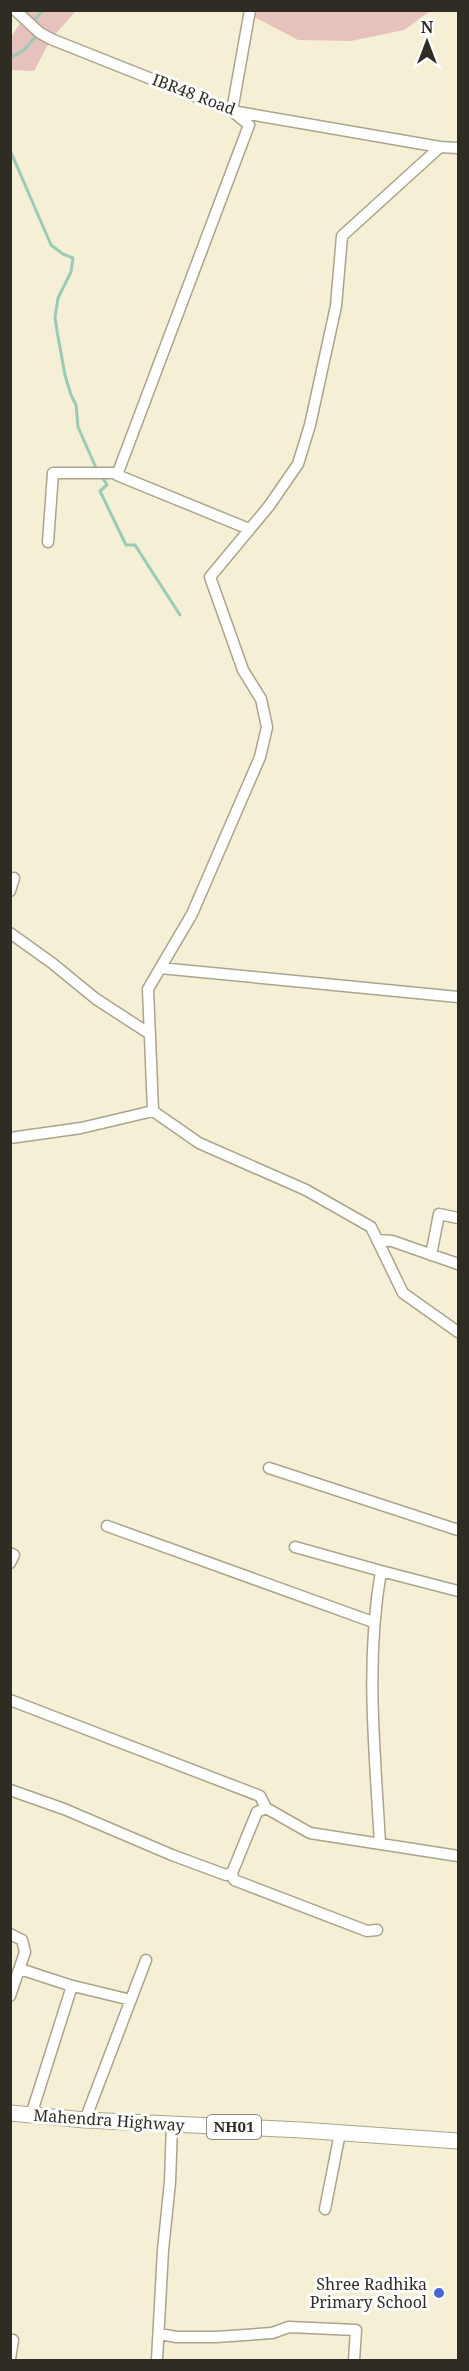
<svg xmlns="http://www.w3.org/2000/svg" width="469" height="2371" font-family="'Noto Serif',serif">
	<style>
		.green { fill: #e7c1bb }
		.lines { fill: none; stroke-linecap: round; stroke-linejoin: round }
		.stream { stroke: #99cbb5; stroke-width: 3 }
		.minor-casing { stroke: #a9a48b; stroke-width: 13 }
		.highway-casing { stroke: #a9a48b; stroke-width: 17 }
		.minor { stroke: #fff; stroke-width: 10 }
		.highway { stroke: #fff; stroke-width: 15 }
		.poi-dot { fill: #4765d9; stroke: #fff; stroke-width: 2 }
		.labels { text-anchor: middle; stroke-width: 6; stroke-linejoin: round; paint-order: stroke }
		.shield { fill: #fff; stroke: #6d6c65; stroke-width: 1.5 }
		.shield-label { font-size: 15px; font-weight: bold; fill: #2f2d23 }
		.street-label { font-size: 16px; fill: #2f2d23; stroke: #fff }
		.poi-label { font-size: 16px; fill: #2f2d23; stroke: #fff; text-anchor: end }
	</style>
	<rect width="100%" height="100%" fill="#f5f0d5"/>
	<path class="green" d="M250,10l180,1 -26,19 -53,11 -53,-1 -49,-26z
		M26,11h50l-25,28 -17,32 -23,-1v-33l12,-18z"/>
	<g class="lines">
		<path class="stream" d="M36,18l7,-8
			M10,58l14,-8 11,-13
			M10,150l41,95 12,9 10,4 -2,14 -13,26 -3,19 2,14 8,44 6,20 5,10 2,22 19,43
			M101,475l6,10 -7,6 26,54h9l45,70"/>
		<g class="minor-casing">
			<path id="minor" d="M15,10l25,23 11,6 181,72 208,36 18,1
				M440,147l-98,89 -6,70 -26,119 -12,39 -29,42 -59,71 33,93 18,29 6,28 -7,30 -68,157 -44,75 5,122 46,32 107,47 65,37 32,66 55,39
				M249,529l-132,-54 132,-350 -17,-14 18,-101
				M48,542l5,-69h65
				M10,891l4,-13
				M10,933l42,30 44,36 54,35
				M160,968l298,29
				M10,1138l71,-10 72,-17
				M377,1240l15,1 66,23
				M431,1255l8,-41 19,4
				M269,1468l189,62
				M107,1526l266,96
				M295,1547l86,24
				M10,1553l4,2 -4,8
				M10,1700l250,96 6,12 44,25 148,23
				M10,1790l54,19 108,46 54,20 6,-2 25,-61 9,-4
				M380,1844c-5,-93 -15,-181 1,-273l77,20
				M232,1873l2,7 133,51 10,-1
				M10,1934l12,6 3,12 -15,44
				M20,1969l49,16 62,15
				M31,2115l41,-129
				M85,2120l61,-160
				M325,2209l15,-76
				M159,2334l18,3h39l56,-4 17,-6 67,3 -2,30
				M10,2359l3,-19
				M157,2360l6,-110 7,-68 2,-58"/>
		</g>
		<g class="highway-casing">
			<path id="highway" d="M10,2113l75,7 216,10 157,11"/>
		</g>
		<use href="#minor" class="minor"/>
		<use href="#highway" class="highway"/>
	</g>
	<circle class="poi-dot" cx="439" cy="2293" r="6"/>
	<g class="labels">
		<rect class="shield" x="207" y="2115" width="54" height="24" rx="4.5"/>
		<g class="shield-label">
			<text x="234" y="2132">NH01</text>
		</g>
		<g class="street-label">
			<text transform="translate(194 94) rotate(21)" y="6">IBR48 Road</text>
			<text transform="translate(109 2120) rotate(4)" y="6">Mahendra Highway</text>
		</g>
		<g class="poi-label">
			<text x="427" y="2290">Shree Radhika<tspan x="427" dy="18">Primary School</tspan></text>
		</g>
	</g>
	<rect width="469" height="2371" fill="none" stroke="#2f2d23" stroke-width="24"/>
	<g transform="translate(427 42)" stroke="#ffffff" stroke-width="4.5" paint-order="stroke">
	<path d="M0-4.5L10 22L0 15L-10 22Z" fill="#2f2d23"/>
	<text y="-9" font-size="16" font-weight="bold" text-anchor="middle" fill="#2f2d23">N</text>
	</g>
</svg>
